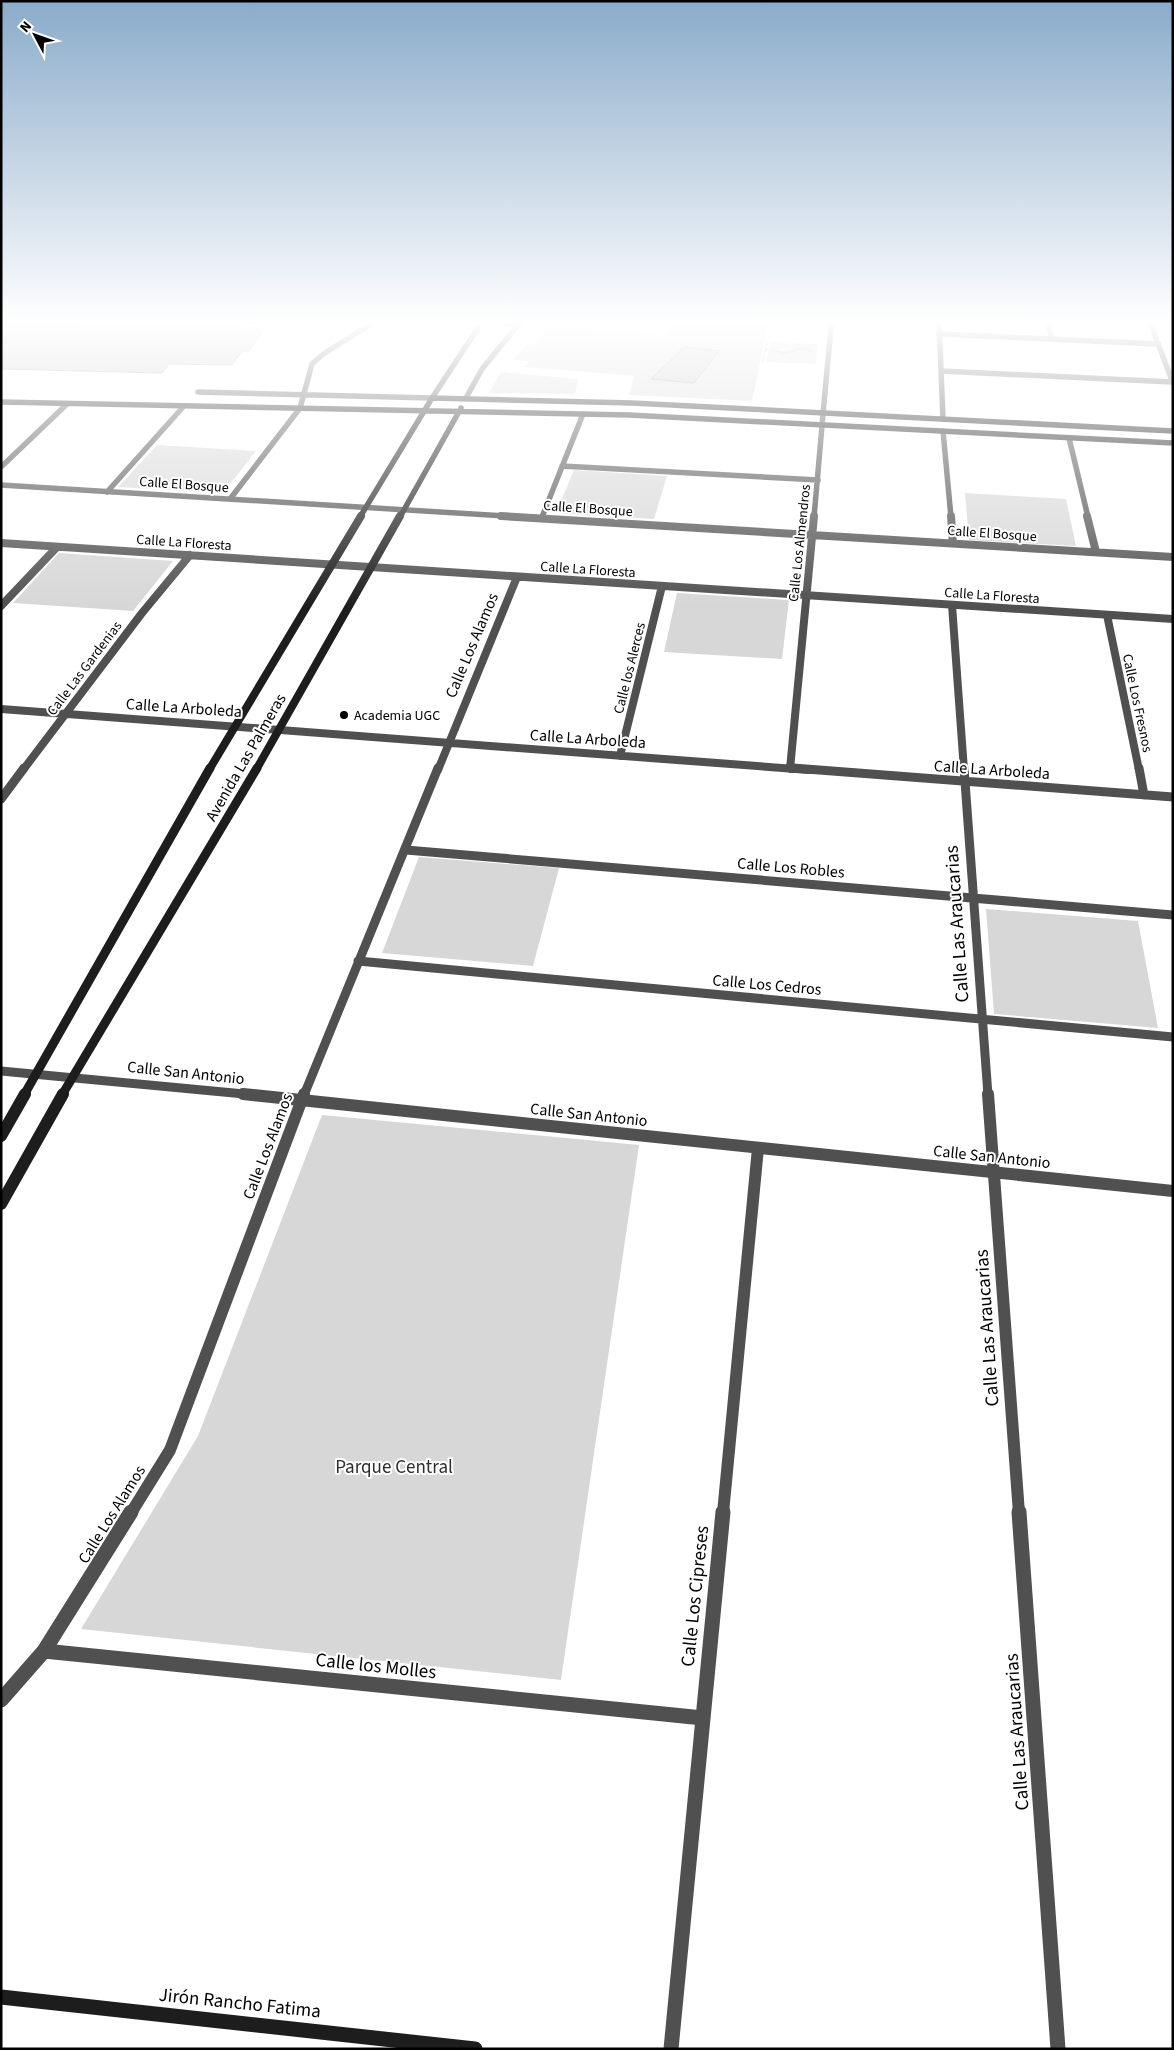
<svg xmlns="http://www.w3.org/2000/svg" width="1174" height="2050" font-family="'Source Sans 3',sans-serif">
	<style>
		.green { fill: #d7d7d7 }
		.building { fill: #c0c0c0; stroke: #949494 }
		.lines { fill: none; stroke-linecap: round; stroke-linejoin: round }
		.path { stroke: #727272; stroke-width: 2; stroke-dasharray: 0.5 1; stroke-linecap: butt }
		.street-far4 { stroke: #505050; stroke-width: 5.5 }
		.street-far3 { stroke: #505050; stroke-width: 8 }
		.street-far2 { stroke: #505050; stroke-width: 9 }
		.street-far1 { stroke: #505050; stroke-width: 12 }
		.street { stroke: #505050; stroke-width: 15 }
		.secondary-far4 { stroke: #1d1d1d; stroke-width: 5.5 }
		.secondary-far3 { stroke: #1d1d1d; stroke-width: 8 }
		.secondary-far2 { stroke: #1d1d1d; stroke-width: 9 }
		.secondary-far1 { stroke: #1d1d1d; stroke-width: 12 }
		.secondary { stroke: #1d1d1d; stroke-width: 15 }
		.poi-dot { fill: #000; stroke: #fff; stroke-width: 2 }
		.labels { text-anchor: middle; stroke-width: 4; stroke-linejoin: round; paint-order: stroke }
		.far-street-label { font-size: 14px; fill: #000; stroke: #fff }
		.far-poi-label { font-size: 14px; fill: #000; stroke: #fff; text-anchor: start }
		.street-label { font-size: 16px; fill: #000; stroke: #fff }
		.near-street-label { font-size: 19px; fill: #000; stroke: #fff }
		.near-park-label { font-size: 19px; fill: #2e2e2e; stroke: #fff }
	</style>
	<rect width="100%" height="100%" fill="#fff"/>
	<path class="green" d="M673,320h96l-17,81 -123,-6 5,-19 -109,-9 4,-6 -16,-1 14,-16 6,1 4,-4 6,-1 -3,-2 7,-10 6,-2 113,10z
		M770,342l48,2 -2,20 -50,-2z
		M501,372l77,7 -3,15 -86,-1z
		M157,445l99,6 -33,42 -105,-6z
		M574,470l93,6 -13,43 -98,-6z
		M965,493l101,6 10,47 -107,-6z
		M59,553l114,8 -40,50 -120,-8z
		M677,593l112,7 -7,59 -118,-7z
		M419,857l140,11 -26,98 -151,-13z
		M986,909l152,12 20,107 -164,-14z
		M322,1115l317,30 -78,535 -480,-51 117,-193z"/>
	<path class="building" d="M1,322l264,6 -16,23h-7l-10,14 -63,-1 -7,9 -161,-4z
		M684,347l35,4 -25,32 -43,-4z"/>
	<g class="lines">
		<path class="path" d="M766,349l19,4 18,-5 11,4
			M763,362l4,-20"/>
		<path class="street-far4" d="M191,320h112
			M490,320l27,6 7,-6
			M939,320l4,99
			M1047,320l5,19
			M1149,320l24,63
			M939,334l220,10
			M941,371l231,11
			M198,392l234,6 46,-70
			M466,398l16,-29 35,-43
			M943,431l8,86
			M1069,438l19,79
			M562,466l256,14
			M1,467l66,-63
			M1,485l520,32
			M107,492l77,-86
			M230,499l70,-91 12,-44 10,-9 55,-35
			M542,517l41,-103
			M814,517c6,-66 11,-131 18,-197"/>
		<path class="street-far3" d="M501,516l672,41
			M951,516l2,27
			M1087,516l9,36
			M1,543l1172,76
			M952,605l12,165
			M1,606l56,-59
			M1107,615l32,155
			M1,709l808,61
			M620,756l42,-170
			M790,769l24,-253
			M23,770l119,-157 48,-58
			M438,770l79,-193"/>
		<path class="street-far2" d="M793,768l380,29
			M964,768l24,327
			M1139,768l5,27
			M1,799l23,-31
			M406,850l767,65
			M358,961l815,76
			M1,1071l254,24
			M304,1095l134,-327"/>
		<path class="street-far1" d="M243,1094l930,97
			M988,1094l31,419
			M131,1513l39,-63 134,-356
			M723,1513l35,-365"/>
		<path class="street" d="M1019,1512l39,537
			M44,1651l659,67
			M1,1700l43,-49 87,-139
			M671,2049l52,-537"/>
		<path class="secondary-far4" d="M1,402l628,13 544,28
			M360,517l72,-119 200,5 541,28
			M400,517l61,-109"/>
		<path class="secondary-far3" d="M209,770l152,-254
			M256,770l144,-254"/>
		<path class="secondary-far2" d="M24,1095l186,-327
			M62,1095l195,-327"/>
		<path class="secondary-far1" d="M1,1136l24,-42
			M1,1204l62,-110"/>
		<path class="secondary" d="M1,1997l474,52"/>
	</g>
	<linearGradient id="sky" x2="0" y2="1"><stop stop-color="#8aabca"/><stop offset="0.53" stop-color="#fff"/><stop offset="1" stop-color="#fff" stop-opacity="0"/></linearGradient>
	<rect width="1174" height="607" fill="url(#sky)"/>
	<circle class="poi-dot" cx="344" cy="715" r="5"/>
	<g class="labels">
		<g class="far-street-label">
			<text transform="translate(184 484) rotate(4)" y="5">Calle El Bosque</text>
			<text transform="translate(588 508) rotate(4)" y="5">Calle El Bosque</text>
			<text transform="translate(992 533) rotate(4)" y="5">Calle El Bosque</text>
			<text transform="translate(184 542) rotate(4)" y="5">Calle La Floresta</text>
			<text transform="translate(799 543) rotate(-84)" y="5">Calle Los Almendros</text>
			<text transform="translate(588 569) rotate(4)" y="5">Calle La Floresta</text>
			<text transform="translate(992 595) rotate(4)" y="5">Calle La Floresta</text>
			<text transform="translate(84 668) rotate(-53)" y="5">Calle Las Gardenias</text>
			<text transform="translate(629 668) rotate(-76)" y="5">Calle los Alerces</text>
			<text transform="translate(1138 703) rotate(78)" y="5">Calle Los Fresnos</text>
		</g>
		<g class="far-poi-label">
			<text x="354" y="720">Academia UGC</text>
		</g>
		<g class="street-label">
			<text transform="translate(471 645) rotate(-67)" y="6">Calle Los Alamos</text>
			<text transform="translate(184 707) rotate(4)" y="6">Calle La Arboleda</text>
			<text transform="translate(588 738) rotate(4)" y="6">Calle La Arboleda</text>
			<text transform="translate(245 757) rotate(-60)" y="6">Avenida Las Palmeras</text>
			<text transform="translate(992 769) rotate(4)" y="6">Calle La Arboleda</text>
			<text transform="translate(791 867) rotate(5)" y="6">Calle Los Robles</text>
			<text transform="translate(767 984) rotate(5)" y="6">Calle Los Cedros</text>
			<text transform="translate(186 1072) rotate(6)" y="6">Calle San Antonio</text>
			<text transform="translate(589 1114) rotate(6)" y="6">Calle San Antonio</text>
			<text transform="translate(267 1146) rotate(-69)" y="6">Calle Los Alamos</text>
			<text transform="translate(992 1156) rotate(6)" y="6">Calle San Antonio</text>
			<text transform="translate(111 1514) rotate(-58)" y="6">Calle Los Alamos</text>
		</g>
		<g class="near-street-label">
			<text transform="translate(956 924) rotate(-94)" y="7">Calle Las Araucarias</text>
			<text transform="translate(986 1328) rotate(-94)" y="7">Calle Las Araucarias</text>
			<text transform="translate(694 1596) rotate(-84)" y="7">Calle Los Cipreses</text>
			<text transform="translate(376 1665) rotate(6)" y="7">Calle los Molles</text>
			<text transform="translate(1016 1732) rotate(-94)" y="7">Calle Las Araucarias</text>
			<text transform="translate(240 2002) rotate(6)" y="7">Jirón Rancho Fatima</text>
		</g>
		<g class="near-park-label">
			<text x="394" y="1473">Parque Central</text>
		</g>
	</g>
	<rect width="1174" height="2050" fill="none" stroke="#000000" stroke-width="5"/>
	<g transform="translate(35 35) rotate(311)" stroke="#ffffff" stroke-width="4" paint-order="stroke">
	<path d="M0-4L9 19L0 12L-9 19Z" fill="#000000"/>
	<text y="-8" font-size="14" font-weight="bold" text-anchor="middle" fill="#000000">N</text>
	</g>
</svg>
